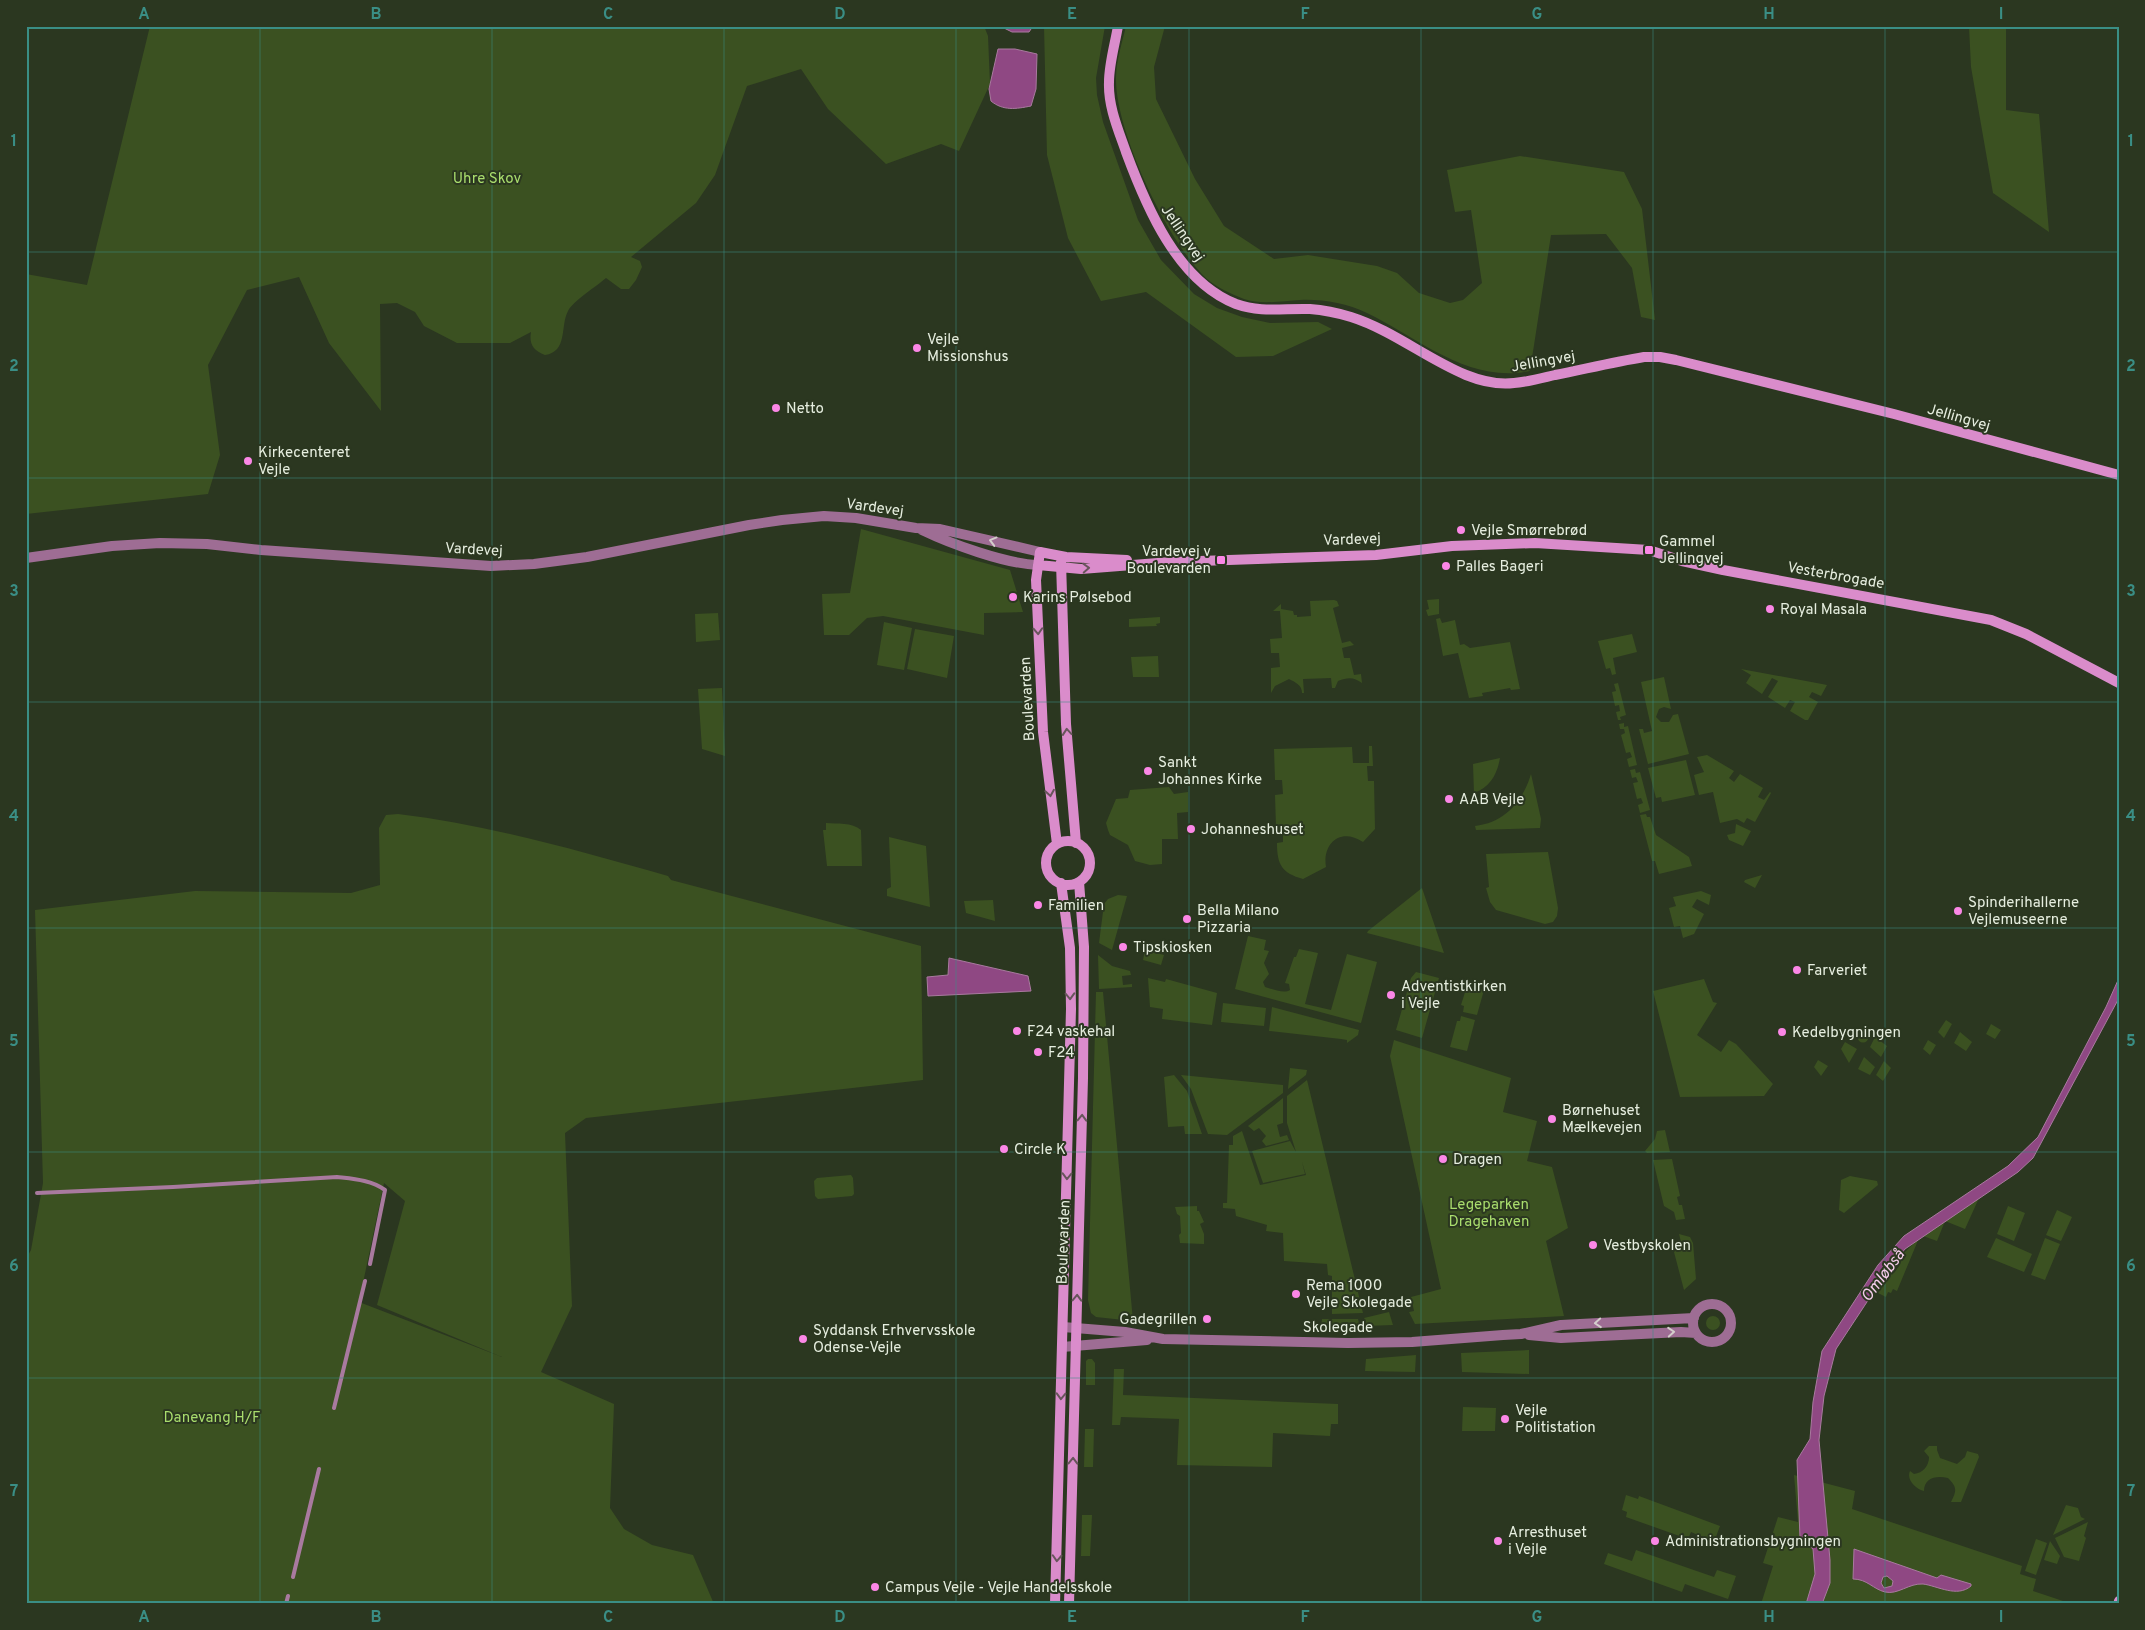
<svg xmlns="http://www.w3.org/2000/svg" width="2145" height="1630" font-family="Overpass,sans-serif">
	<style>
		.green { fill: #3b5121; fill-rule: evenodd }
		.water { fill: #8f4883; stroke: #a97a9f; fill-rule: evenodd }
		.lines { fill: none; stroke-linecap: round; stroke-linejoin: round }
		.stream { stroke: #a97a9f; stroke-width: 4 }
		.tertiary { stroke: #9e6d94; stroke-width: 10 }
		.secondary { stroke: #da8ccb; stroke-width: 10 }
		.oneway { stroke: #d4cecc }
		.oneway2 { stroke: #68555c }
		.grid { fill: none; stroke: #3a8e85; stroke-width: 1; stroke-opacity: 0.55 }
		.poi-dot { fill: #fb87e6; stroke: #2b3720; stroke-width: 2 }
		.labels { text-anchor: middle; stroke-width: 4; stroke-linejoin: round; paint-order: stroke }
		.park-label { font-size: 15px; fill: #a9dd6d; stroke: #2b3720 }
		.street-label { font-size: 15px; fill: #e6eedf; stroke: #2b3720 }
		.poi-label { font-size: 15px; fill: #e6eedf; stroke: #2b3720; text-anchor: start }
		.water-label { font-size: 16px; font-style: italic; fill: #f5cdec; stroke: #2b3720 }
		.neatline { fill: none; stroke: #3a8e85; stroke-width: 2 }
		.grid-label { font-size: 16px; text-anchor: middle; font-weight: bold; fill: #3a8e85 }
	</style>
	<rect width="100%" height="100%" fill="#2b3720"/>
	<path class="green" d="M150,26h834l4,10 2,48 -31,67 -18,-7 -55,20 -58,-55 -27,-40 -54,17 -32,89 -19,28 -65,54 9,4 2,6 -6,13 -7,9h-8l-15,-11c-9,8 -33,23 -38,33 -8,15 0,41 -23,44 -12,-5 -16,-11 -14,-23l-21,11h-53l-33,-17 -9,-14 -18,-9 -17,1 1,107 -52,-68 -30,-66 -52,13 -39,75 12,90 -12,39 -182,20v-240l61,11z
		M1044,26h61l-9,52 1,17 6,27 35,98 23,40 33,34 23,14 25,9 28,6 48,-1 14,7 -59,27 -37,1 -90,-65 -45,9 -33,-63 -21,-83z
		M1126,26h39l-11,41 2,32 39,80 29,47 50,33 34,-4 69,11 20,7 22,20 31,10 13,-3 19,-17 -11,-73 -16,2 -8,-42 73,-14 104,16 18,37 13,111 -14,-3 -9,-49 -26,-34 -55,1 -21,136c-62,13 -111,-33 -163,-58 -21,-10 -45,-14 -67,-13 -18,1 -39,5 -56,-1 -13,-5 -26,-11 -37,-20 -39,-36 -92,-148 -91,-201 0,-17 6,-35 10,-52z
		M1969,26h37v84l33,4 10,118 -56,-39 -22,-126z
		M861,529l149,41 13,42 -39,1v22l-101,-19 -16,2 -18,17h-25l-2,-41 28,-1z
		M1439,599v15l-11,2 -2,-6 3,-1 -2,-9z
		M1334,600l3,1 2,5 -6,2 9,35 8,-2 4,4 -12,3 2,10h6l4,17 7,-1 1,9c-8,-6 -14,-6 -24,-2l-3,7h-3l-1,-10 -28,1 1,14h-2c0,-8 -7,-11 -13,-14l-14,7 -4,7v-25l9,-1 -1,-14h-8l-1,-14 12,-1 -2,-27h-7l8,-7v5l12,2 1,4h3v2l14,-1 -1,-15z
		M718,613l2,27 -24,2 -1,-28z
		M1160,617v6l-4,1 1,2 -28,1v-8z
		M1440,618l2,5 13,-3 5,25 4,-1 6,4 40,-6 10,47 -9,1 -1,-2 -28,5 1,3 -14,2 -11,-45 -15,3 -7,-37z
		M884,622l28,6 -8,42 -27,-5z
		M915,629l39,7 -7,42 -40,-9z
		M1632,634l5,18 -24,6 3,16 -4,1 -2,-7 -4,1 -8,-28z
		M1158,656l1,21h-26l-2,-20z
		M1741,669l81,15 5,1 -6,11 -9,-4 -3,5 9,5 -10,18h-3l-15,-9 5,-9 -5,-2 -5,8 -17,-11 10,-16 -6,-3 -10,16 -16,-11 5,-8z
		M1664,677l7,32 -7,-2 -5,2 -3,8 5,5h8l4,-7 5,-1 11,40 -41,10 -9,-35h4l1,4 8,-2 -11,-49z
		M1618,683l8,32 -6,2 1,3h-3l-2,-8 4,-1 -1,-6 -4,1 -3,-14 4,-1 -2,-7z
		M722,688l3,68 -23,-7 -4,-60z
		M1624,723v4l4,-1 9,39 -8,2 -2,-8 5,-2 -2,-5 -4,1 -5,-18 4,-2 -1,-4h-4l-1,-5z
		M1369,746h3l1,20h-6l1,15h6l1,48 -12,13c-22,-15 -41,1 -37,25l-23,12c-21,-6 -26,-14 -26,-36l6,-1v-15h-7l-1,-32 8,-1 -1,-14h-7l-1,-31 78,-2 1,16h16z
		M1707,755l27,16 -5,7 5,4 6,-8 23,14 -5,9 6,3 6,-8 1,1 -16,29 -8,-4 -3,5 -7,-4 -17,4 -7,-31 -14,3 -5,-20 10,-3 -7,-15z
		M1500,758c-3,17 -10,29 -26,35l-1,-29z
		M1686,760l9,35 -33,7 -1,-5 -5,1 -8,-30z
		M1635,769l1,4 4,-1 10,38 -10,3 -2,-8 5,-2 -2,-5 -4,1 -4,-16 5,-1 -2,-5 -4,1 -2,-8z
		M1531,774l10,45 -1,9 -64,2 -1,-4c30,-3 48,-25 56,-52z
		M1169,787l5,7 14,-2v20l-11,1 1,26h-16v25l-12,1 -15,-4 -7,-16 -18,-10 -2,-5 -2,-7 10,-24 12,-1 2,-8z
		M398,814c92,11 181,37 270,62l3,4 250,66 2,134 -337,38 -21,15 7,173 -31,66 73,32 -4,104 14,21 28,16 41,10 21,49h-688v-345l5,-9 12,-67 -8,-273 160,-19 156,2 29,-8 -1,-57 7,-13zM384,1183l21,18 -28,104 125,52 -143,-55z
		M1646,814l1,3h3l6,18 33,22 3,9 -33,8 -4,-13h-3l-12,-46z
		M826,823c11,1 26,-1 35,7l1,36h-35l-4,-36h3z
		M1736,824l15,7 -8,15 -14,-6 -2,-5 8,-2z
		M889,837l37,9 4,61 -43,-11v-7l4,-2z
		M1548,852l10,56 -1,8 -4,6 -8,2 -49,-14 -6,-8 -4,-14 3,-1 -3,-33z
		M1762,875l-7,13 -11,-6 1,-2z
		M1422,888l22,65 -77,-20 1,-2z
		M1701,891l10,4 -2,10 -12,-6 -5,8 12,7 -10,20 -11,4 -3,-12 -6,1 -5,-19 7,-2 -3,-9z
		M1118,895l9,1 -15,54 -13,-7 5,-39 4,-5z
		M993,900l2,21 -29,-8 -2,-12z
		M1248,936l18,4 -2,10 5,1 -5,12 5,11 -6,8 2,5c7,2 19,7 25,3l-1,-6 -4,-1 9,-26h2l3,-8 19,4 -13,51 26,6 16,-56 30,8 -16,61 -126,-34z
		M1145,950l19,5 -3,10 -18,-5z
		M1098,955l14,11 18,5 1,4 -9,1 1,9 9,-1v3l-33,2z
		M1416,972l23,6 -17,60 -26,-8 15,-52z
		M1148,978l17,4 1,-3 51,14 -5,32 -50,-6 1,-10 -13,-2z
		M1704,979l9,23 4,1 -20,32 24,17 8,-12 7,4 37,40 -9,12 -84,1 -27,-106z
		M1467,986l17,4 -7,25 -14,-3 1,-6 -3,-1z
		M1096,992h7l30,329 -37,-4 -5,-4 -3,-13z
		M1223,1003l43,5 -2,18 -43,-4z
		M1272,1007l87,23 -1,5 -11,8v-3l-6,-1 -72,-8z
		M1461,1016l14,4 -8,31 -17,-4 7,-26h3z
		M1946,1020l6,4 -8,14 -6,-6z
		M1991,1024l10,6 -6,9 -9,-5z
		M1857.5 1037a5.5 5.5 0 1 1 11 0a5.5 5.5 0 1 1-11 0Z
		M1960,1032l12,10 -6,9 -12,-8z
		M1875,1037l12,9 -6,11 -11,-10z
		M1394,1040l117,38 -8,34 34,9 -10,40 25,6 16,61 -22,13 18,75 -149,8 -6,-12 5,-1 -3,-14 30,-8 -51,-233z
		M1928,1040l8,5 -6,10 -7,-6z
		M1845,1042l12,7 -8,14 -8,-14z
		M1864,1057l11,10 -5,8 -12,-6z
		M1818,1060l10,6 -7,10 -7,-9z
		M1884,1061l7,7 -8,13 -7,-6z
		M1290,1068l17,2 -1,5 -18,14z
		M1174,1075l13,16 15,43h-17l-1,-8 -16,1 -4,-50z
		M1181,1075l102,10v8l-56,42 -19,-1 -17,-45z
		M1307,1080l56,233 -31,1v-38l-4,-1 -1,-11 -43,-3 -1,-28 -17,-2 1,-6 -31,-9 -1,-7 -12,-1v-5h4l2,-58h4v-9l9,-5 18,54 46,-10 -4,-13 3,12 -42,9 -11,-32 38,-10 6,11 -9,-29v-27z
		M1283,1098v25l-6,2 3,12 7,-2 2,5 -23,6 -4,-5 4,-5 -7,-8 -5,3 -6,-5z
		M1665,1130l5,22 -23,1 -2,-2 10,-12 2,-8z
		M1672,1159l8,37 -3,1 2,8h3l3,14 -9,1 -2,-8 -10,-6 -11,-46z
		M851,1175l2,3 1,16 -2,2 -34,3 -3,-3 -1,-15 3,-3z
		M1850,1176l27,5 1,4 -34,28 -5,-3 2,-30z
		M1979,1198l-14,31 -20,-8 -8,20 -14,-5z
		M1197,1206v5h2l5,11 -4,2 4,10v10l-24,-1 -1,-8 2,-2 -1,-17 -3,-2 -2,-7z
		M2008,1206l17,7 -11,28 -17,-7z
		M2057,1210l15,7 -11,24 -15,-6z
		M1679,1234l11,3 3,6 3,36 -12,11 -10,-38 7,-10z
		M1919,1238l-22,53 -4,-2 -2,4 -3,-1 -2,5 -12,-6 14,-21 6,3 5,-7 -5,-3z
		M1996,1238l36,16 -8,18 -37,-15z
		M2045,1238l15,6 -15,36 -14,-5z
		M1389,1312l4,13 -27,1 -2,-8z
		M1706 1323a7 7 0 1 1 14 0a7 7 0 1 1-14 0Z
		M1322,1319h36l2,8 -39,1z
		M1529,1350v24l-67,-2 -1,-19z
		M1416,1355l-1,17 -50,-1 1,-12z
		M1088,1359h4l3,4v22h-9v-24z
		M1114,1369h10l-1,26 215,9v20h-7l-1,12 -57,-3 -1,34 -95,-2 2,-46 -58,-2 -1,8h-8z
		M1463,1407l33,1 -1,23h-33z
		M1085,1429h9l-1,38h-9z
		M1929,1446h8v4l3,8 17,6 8,-7 2,-6 11,3 1,3 -18,45h-10c6,-12 6,-15 -3,-24 -12,-3 -24,0 -24,13 -8,-2 -18,-11 -14,-20l4,3c9,-1 15,-8 15,-17l-5,-6z
		M1794,1475l61,16 -3,18 170,57 -2,8 16,5 -3,12 39,13h-311l12,-38 -10,-3 15,-46 20,5z
		M1626,1495l12,4 1,-3 81,30 -6,16 -23,-10 -3,7 -62,-22 1,-5 -5,-2z
		M2066,1505l12,3 3,9 4,2 -32,16z
		M1082,1515h10l-2,41h-9z
		M2088,1522l-4,14 2,2 -7,23 -15,-4 -9,-19z
		M2036,1539l11,4 -11,32 -11,-4z
		M2050,1541l10,15 -3,8 -13,-4z
		M1636,1550l78,27 3,-7 19,6 -8,23 -43,-15 -3,8 -78,-28 4,-11 24,8z"/>
	<path class="water" d="M1000,26h33l-4,6h-17z
		M998,49h17l22,5 -1,35 -5,17c-15,3 -28,5 -40,-5l-2,-12z
		M949,958l79,18 3,15 -103,5 -1,-19 21,-2z
		M2119,978v20l-86,160 -15,14 -113,77 -17,21 -52,79 -12,47 -5,44 11,120v23l-8,21h-16l9,-30 -2,-25 -13,-11 -3,-78 13,-21 3,-37 9,-51 56,-86 26,-29 104,-70 30,-29 68,-130z
		M1854,1549l83,29 4,-3 30,9v2c-14,12 -33,0 -48,-2 -14,-1 -25,11 -38,8 -12,-3 -18,-13 -32,-13zM1887,1576l6,5 -1,5 -8,2 -3,-5 2,-6z"/>
	<g class="lines">
		<path class="stream" d="M37,1193l136,-6 164,-10c17,2 34,3 48,13l-15,74
			M334,1408l31,-127
			M293,1577l26,-108
			M286,1604l2,-8"/>
		<path class="tertiary" d="M922,530c29,14 84,34 116,35
			M26,558l86,-12 48,-3 47,1 54,6 230,16 43,-2 53,-7 162,-32 33,-5 42,-4 32,2 60,10 24,1 100,23
			M1693 1323a19 19 0 1 1 38 0a19 19 0 1 1-38 0Z
			M1063,1327l62,5 38,7 185,4 64,-1 91,-7 18,-1 40,-9 133,-7
			M1529,1335l32,3 120,-6 15,1
			M1062,1347l85,-7"/>
		<path class="secondary" d="M1118,26c-3,18 -9,38 -9,56 -1,24 9,47 17,70 20,54 51,129 110,152 25,9 48,4 74,5 14,1 28,4 41,8 41,13 76,42 115,58 15,6 32,10 48,8 14,-1 28,-5 41,-8 30,-6 59,-13 89,-18h16l16,3 218,54 225,61
			M1061,562l5,162 10,119
			M1038,565l43,4 90,-7 205,-7 76,-9 83,-3 114,7 33,11 41,9 268,50 35,14 93,49
			M1046 863a22 22 0 1 1 44 0a22 22 0 1 1-44 0Z
			M1057,844l-14,-112 -7,-152 4,-28 26,5 61,3
			M1055,1604l16,-595 -1,-61 -9,-65
			M1069,1604l14,-526 1,-131 -5,-65
			M2118,1604l1,-3"/>
	</g>
	<defs><path id="oneway-chevron" d="M-2-3.5L2.5 0L-2 3.5" fill="none" stroke-width="1.6" stroke-linecap="round" stroke-linejoin="round" transform="scale(1.25)"/></defs>
	<g class="oneway">
		<use href="#oneway-chevron" transform="translate(993 541) rotate(-165)"/>
		<use href="#oneway-chevron" transform="translate(1598 1323) rotate(176)"/>
		<use href="#oneway-chevron" transform="translate(1671 1332) rotate(-4)"/>
	</g>
	<g class="oneway2">
		<use href="#oneway-chevron" transform="translate(1086 568) rotate(-3)"/>
		<use href="#oneway-chevron" transform="translate(1038 631) rotate(87)"/>
		<use href="#oneway-chevron" transform="translate(1067 732) rotate(-95)"/>
		<use href="#oneway-chevron" transform="translate(1050 793) rotate(81)"/>
		<use href="#oneway-chevron" transform="translate(1070 996) rotate(88)"/>
		<use href="#oneway-chevron" transform="translate(1082 1118) rotate(-88)"/>
		<use href="#oneway-chevron" transform="translate(1067 1176) rotate(91)"/>
		<use href="#oneway-chevron" transform="translate(1077 1298) rotate(-88)"/>
		<use href="#oneway-chevron" transform="translate(1061 1396) rotate(92)"/>
		<use href="#oneway-chevron" transform="translate(1073 1461) rotate(-89)"/>
		<use href="#oneway-chevron" transform="translate(1057 1558) rotate(93)"/>
	</g>
	<path class="grid" d="M260,26v1578M492,26v1578M724,26v1578M956,26v1578M1189,26v1578M1421,26v1578M1653,26v1578M1885,26v1578M26,252h2093M26,478h2093M26,702h2093M26,928h2093M26,1152h2093M26,1378h2093"/>
	<g class="poi-dot">
		<circle cx="917" cy="348" r="5"/>
		<circle cx="776" cy="408" r="5"/>
		<circle cx="248" cy="461" r="5"/>
		<circle cx="1461" cy="530" r="5"/>
		<rect x="1644" y="545" width="10" height="10" rx="2.5"/>
		<rect x="1216" y="555" width="10" height="10" rx="2.5"/>
		<circle cx="1446" cy="566" r="5"/>
		<circle cx="1013" cy="597" r="5"/>
		<circle cx="1770" cy="609" r="5"/>
		<circle cx="1148" cy="771" r="5"/>
		<circle cx="1449" cy="799" r="5"/>
		<circle cx="1191" cy="829" r="5"/>
		<circle cx="1038" cy="905" r="5"/>
		<circle cx="1958" cy="911" r="5"/>
		<circle cx="1187" cy="919" r="5"/>
		<circle cx="1123" cy="947" r="5"/>
		<circle cx="1797" cy="970" r="5"/>
		<circle cx="1391" cy="995" r="5"/>
		<circle cx="1017" cy="1031" r="5"/>
		<circle cx="1782" cy="1032" r="5"/>
		<circle cx="1038" cy="1052" r="5"/>
		<circle cx="1552" cy="1119" r="5"/>
		<circle cx="1004" cy="1149" r="5"/>
		<circle cx="1443" cy="1159" r="5"/>
		<circle cx="1593" cy="1245" r="5"/>
		<circle cx="1296" cy="1294" r="5"/>
		<circle cx="1207" cy="1319" r="5"/>
		<circle cx="803" cy="1339" r="5"/>
		<circle cx="1505" cy="1419" r="5"/>
		<circle cx="1498" cy="1541" r="5"/>
		<circle cx="1655" cy="1541" r="5"/>
		<circle cx="875" cy="1587" r="5"/>
	</g>
	<g class="labels">
		<g class="park-label">
			<text x="487" y="183">Uhre Skov</text>
			<text x="1489" y="1209">Legeparken<tspan x="1489" dy="17">Dragehaven</tspan></text>
			<text x="212" y="1422">Danevang H/F</text>
		</g>
		<g class="street-label">
			<text transform="translate(1183 233) rotate(56)" y="5">Jellingvej</text>
			<text transform="translate(1543 361) rotate(-10)" y="5">Jellingvej</text>
			<text transform="translate(1959 417) rotate(16)" y="5">Jellingvej</text>
			<text transform="translate(875 507) rotate(8)" y="5">Vardevej</text>
			<text transform="translate(1352 539) rotate(-2)" y="5">Vardevej</text>
			<text transform="translate(474 549) rotate(3)" y="5">Vardevej</text>
			<text transform="translate(1836 575) rotate(10)" y="5">Vesterbrogade</text>
			<text transform="translate(1027 699) rotate(-93)" y="5">Boulevarden</text>
			<text transform="translate(1063 1242) rotate(-88)" y="5">Boulevarden</text>
			<text x="1338" y="1332">Skolegade</text>
		</g>
		<g class="poi-label">
			<text x="927" y="344">Vejle<tspan x="927" dy="17">Missionshus</tspan></text>
			<text x="786" y="413">Netto</text>
			<text x="258" y="457">Kirkecenteret<tspan x="258" dy="17">Vejle</tspan></text>
			<text x="1471" y="535">Vejle Smørrebrød</text>
			<text x="1659" y="546">Gammel<tspan x="1659" dy="17">Jellingvej</tspan></text>
			<text x="1211" y="556" text-anchor="end">Vardevej v<tspan x="1211" dy="17">Boulevarden</tspan></text>
			<text x="1456" y="571">Palles Bageri</text>
			<text x="1023" y="602">Karins Pølsebod</text>
			<text x="1780" y="614">Royal Masala</text>
			<text x="1158" y="767">Sankt<tspan x="1158" dy="17">Johannes Kirke</tspan></text>
			<text x="1459" y="804">AAB Vejle</text>
			<text x="1201" y="834">Johanneshuset</text>
			<text x="1968" y="907">Spinderihallerne<tspan x="1968" dy="17">Vejlemuseerne</tspan></text>
			<text x="1048" y="910">Familien</text>
			<text x="1197" y="915">Bella Milano<tspan x="1197" dy="17">Pizzaria</tspan></text>
			<text x="1133" y="952">Tipskiosken</text>
			<text x="1807" y="975">Farveriet</text>
			<text x="1401" y="991">Adventistkirken<tspan x="1401" dy="17">i Vejle</tspan></text>
			<text x="1027" y="1036">F24 vaskehal</text>
			<text x="1792" y="1037">Kedelbygningen</text>
			<text x="1048" y="1057">F24</text>
			<text x="1562" y="1115">Børnehuset<tspan x="1562" dy="17">Mælkevejen</tspan></text>
			<text x="1014" y="1154">Circle K</text>
			<text x="1453" y="1164">Dragen</text>
			<text x="1603" y="1250">Vestbyskolen</text>
			<text x="1306" y="1290">Rema 1000<tspan x="1306" dy="17">Vejle Skolegade</tspan></text>
			<text x="1197" y="1324" text-anchor="end">Gadegrillen</text>
			<text x="813" y="1335">Syddansk Erhvervsskole<tspan x="813" dy="17">Odense-Vejle</tspan></text>
			<text x="1515" y="1415">Vejle<tspan x="1515" dy="17">Politistation</tspan></text>
			<text x="1508" y="1537">Arresthuset<tspan x="1508" dy="17">i Vejle</tspan></text>
			<text x="1665" y="1546">Administrationsbygningen</text>
			<text x="885" y="1592">Campus Vejle - Vejle Handelsskole</text>
		</g>
		<g class="water-label">
			<text transform="translate(1882 1275) rotate(-53)" y="6">Omløbså</text>
		</g>
	</g>
	<rect width="2145" height="1630" fill="none" stroke="#2b3720" stroke-width="55"/>
	<rect x="28" y="28" width="2090" height="1574" class="neatline"/>
	<g class="grid-label">
		<text x="144" y="19">A</text>
		<text x="376" y="19">B</text>
		<text x="608" y="19">C</text>
		<text x="840" y="19">D</text>
		<text x="1072" y="19">E</text>
		<text x="1305" y="19">F</text>
		<text x="1537" y="19">G</text>
		<text x="1769" y="19">H</text>
		<text x="2001" y="19">I</text>
		<text x="14" y="146">1</text>
		<text x="2131" y="146">1</text>
		<text x="14" y="371">2</text>
		<text x="2131" y="371">2</text>
		<text x="14" y="596">3</text>
		<text x="2131" y="596">3</text>
		<text x="14" y="821">4</text>
		<text x="2131" y="821">4</text>
		<text x="14" y="1046">5</text>
		<text x="2131" y="1046">5</text>
		<text x="14" y="1271">6</text>
		<text x="2131" y="1271">6</text>
		<text x="14" y="1496">7</text>
		<text x="2131" y="1496">7</text>
		<text x="144" y="1622">A</text>
		<text x="376" y="1622">B</text>
		<text x="608" y="1622">C</text>
		<text x="840" y="1622">D</text>
		<text x="1072" y="1622">E</text>
		<text x="1305" y="1622">F</text>
		<text x="1537" y="1622">G</text>
		<text x="1769" y="1622">H</text>
		<text x="2001" y="1622">I</text>
	</g>
</svg>
